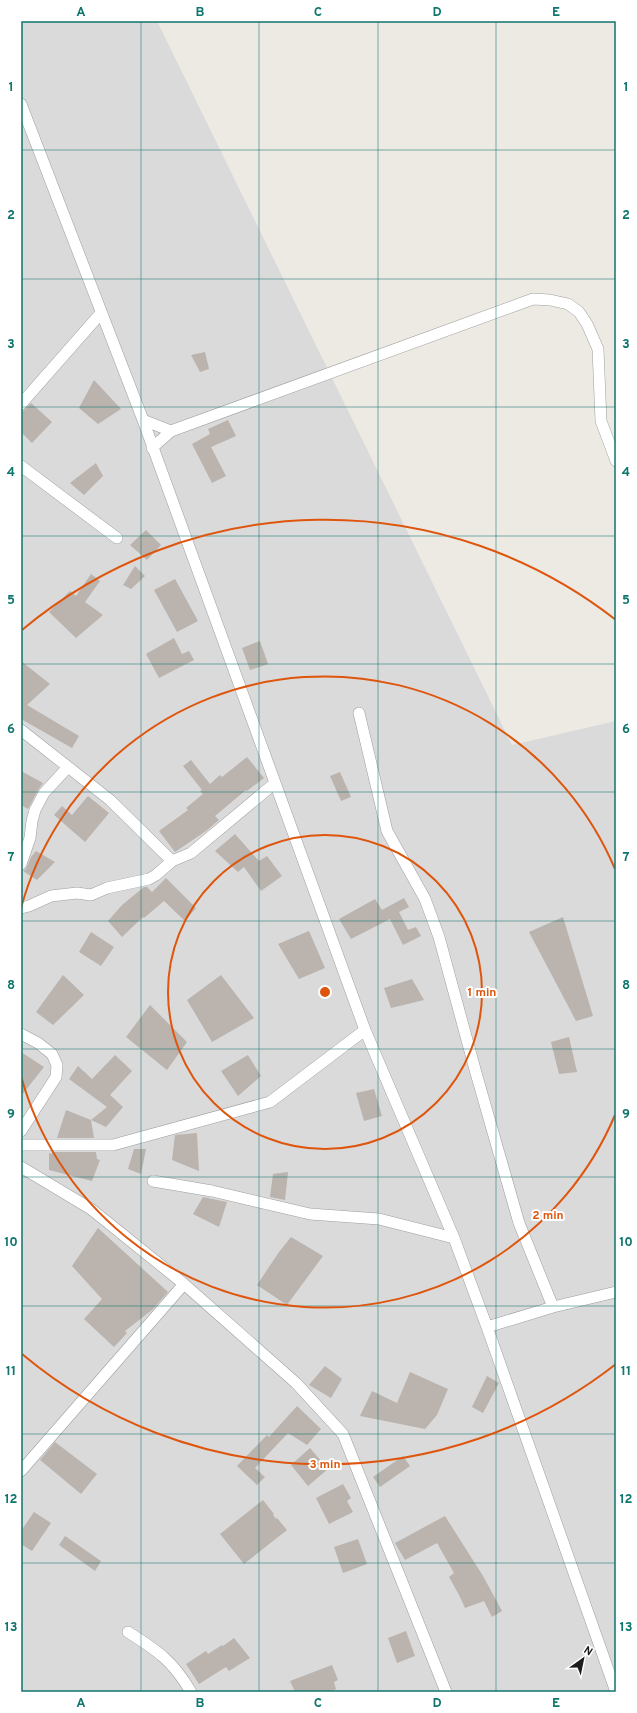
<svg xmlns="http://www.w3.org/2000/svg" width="637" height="1713" font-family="Overpass,sans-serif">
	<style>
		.residential { fill: #dbdada }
		.building { fill: #bab3ae }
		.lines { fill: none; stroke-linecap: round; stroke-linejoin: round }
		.minor-casing { stroke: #9e9e9e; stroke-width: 12 }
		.minor { stroke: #fff; stroke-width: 11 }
		.grid { fill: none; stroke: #0f766e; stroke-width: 1; stroke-opacity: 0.55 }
		.ring { fill: none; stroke: #de560d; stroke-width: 2 }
		.centre { fill: #de560d; stroke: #fff; stroke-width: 2 }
		.ring-label { font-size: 12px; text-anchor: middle; font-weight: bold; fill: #de560d; stroke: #fff; stroke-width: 4; stroke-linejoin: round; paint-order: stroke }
		.neatline { fill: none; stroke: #0f766e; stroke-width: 1.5 }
		.grid-label { font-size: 13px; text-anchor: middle; font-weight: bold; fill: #0f766e }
	</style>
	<rect width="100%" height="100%" fill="#edeae4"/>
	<path class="residential" d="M21,21h136l355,724 104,-24v971h-595z"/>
	<path class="building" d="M205,352l4,17 -9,3 -9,-17z
		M94,380l27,29 -23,15 -19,-16z
		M31,403l21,19 -20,21 -11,-11v-19z
		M228,420l8,16 -25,11 15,29 -14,7 -20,-39 18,-10 -2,-5z
		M96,463l7,13 -19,19 -14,-12z
		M146,530l15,15 -14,15 -17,-15z
		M135,566l10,10 -14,13 -8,-4z
		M91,574l9,7 -15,21 18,13 -27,23 -27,-26 21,-21 6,5z
		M175,579l23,42 -21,11 -23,-42z
		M174,638l8,16 7,-3 5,9 -35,18 -13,-24z
		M260,641l8,23 -18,6 -8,-22z
		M21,661l29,23 -23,21 52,31 -7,12 -51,-29z
		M247,757l17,21 -17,13 -1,-1 -31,26 4,4 -13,11 -31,21 -16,-21 29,-21 -2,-2 17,-14 -3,-3 2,-1 -19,-24 8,-6 19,24 10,-9 2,2z
		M21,771l22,12 -5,7 -10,19 -7,-4z
		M340,772l11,25 -10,4 -11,-25z
		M88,796l21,17 -24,29 -31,-27 8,-9 10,9z
		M235,834l24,27 8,-5 15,20 -21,15 -17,-24 -6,5 -23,-21z
		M36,851l19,11 -18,18 -14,-9 3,-2 5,-12z
		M166,878l30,30 -11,13 -21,-20 -20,17 -1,-1 -21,20 -14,-16 14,-16 22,-18h3l5,5z
		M404,898l5,9 -10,5 9,18 8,-3 5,9 -18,9 -13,-26 -39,20 -12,-20 36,-20 7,11z
		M563,917l30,99 -17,5 -47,-89z
		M309,931l16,37 -26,11 -21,-35z
		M91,932l23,15 -13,19 -22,-14z
		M63,975l21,20 -31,30 -17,-13z
		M221,975l33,43 -42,24 -25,-42z
		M412,979l12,21 -33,8 -7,-20z
		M150,1005l37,37 -20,28 -41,-33z
		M569,1037l8,35 -18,2 -8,-32z
		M21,1052l23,15 -23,29z
		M115,1055l17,16 -22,24 13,12 -17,20 -15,-7 16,-13 -38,-28 9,-13 14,13z
		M248,1055l13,21 -23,20 -17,-25z
		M374,1089l8,27 -18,5 -8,-28z
		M66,1110l25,10 3,18h-37z
		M197,1133l2,38 -27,-11 3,-25z
		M134,1149h12l-5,25 -13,-5z
		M52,1152h44l1,7 3,1 -8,21 -43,-11v-17l3,1z
		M288,1172l-3,28 -15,-3 3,-23z
		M203,1197l24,5 -8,25 -26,-13z
		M98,1228l70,64 -16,18 -27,21 2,2 -13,14 -30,-28 18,-20 -30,-33z
		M291,1237l32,19 -36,49 -30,-20 22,-33z
		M325,1366l17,13 -11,19 -22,-13z
		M410,1372l38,17 -11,26 -12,14 -65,-13 12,-25 25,12z
		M487,1376l12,7 -16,30 -11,-6z
		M297,1406l24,23 -14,16 -19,-12 -33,35 10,9 -8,8 -20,-19 30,-31 2,2z
		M55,1442l42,32 -16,20 -41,-34z
		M310,1448l18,21 -20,17 -17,-21z
		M403,1456l7,10 -30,21 -7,-10z
		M343,1484l8,14 -4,3 6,11 -24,12 -13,-26z
		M263,1500l11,14 -1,1 3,4 1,-1 10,12 -43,34 -24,-30z
		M34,1512l17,11 -19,28 -11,-7v-13z
		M445,1516l38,60 19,35 -10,6 -8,-16 -19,7 -6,-13 -10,-18 5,-4 -17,-30 -32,17 -10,-17z
		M65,1536l36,25 -6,10 -36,-26z
		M358,1539l9,25 -24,9 -9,-26z
		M406,1631l9,25 -18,7 -9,-25z
		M234,1638l16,20 -21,13 -3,-4 -27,17 -13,-20 20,-13 2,3 14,-9 1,1z
		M332,1665l6,15 -4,2 2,7 -6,3h-35l-5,-11z"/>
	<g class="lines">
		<g class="minor-casing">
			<path id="minor" d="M21,104l122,316 222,610 89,208 33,89 129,365
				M21,404l80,-91
				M143,420l28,11
				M152,448l19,-17 362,-132 17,1 18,4 11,8 8,12 11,25 3,72 15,40
				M21,466l96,72
				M359,713l28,118 38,68 14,38 37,136 43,150 34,84
				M21,730l89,70 62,61 19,-8 84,-70
				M21,864l9,-26 2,-17 3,-11 9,-17 24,-26
				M21,908l8,-2 22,-10 26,-3 14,2 16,-7 42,-9 7,-4 16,-14
				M21,1034l17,9 14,11 5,11 -1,12 -35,54
				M21,1145h92l157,-43 95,-72
				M21,1167l70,42 93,75 112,99 47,51 103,258
				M153,1181l59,10 98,23 69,5 75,19
				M487,1327l66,-20 63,-15
				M21,1471l163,-187
				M128,1632c30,19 45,29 63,60"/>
		</g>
		<use href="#minor" class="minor"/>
	</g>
	<path class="grid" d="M141,21v1671M259,21v1671M378,21v1671M496,21v1671M21,150h595M21,279h595M21,407h595M21,536h595M21,664h595M21,792h595M21,921h595M21,1049h595M21,1177h595M21,1306h595M21,1434h595M21,1563h595"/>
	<g class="ring">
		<circle cx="325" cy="992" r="157"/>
		<path d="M615 1115A315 315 0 0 1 21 1076M21 908A315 315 0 0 1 615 869"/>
		<path d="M616 1364A472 472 0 0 1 22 1354M22 630A472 472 0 0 1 616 620"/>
	</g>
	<circle cx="325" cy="992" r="6" class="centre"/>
	<g class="ring-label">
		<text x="482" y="996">1 min</text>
		<text x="548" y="1219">2 min</text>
		<text x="325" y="1468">3 min</text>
	</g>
	<rect width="637" height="1713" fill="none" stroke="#ffffff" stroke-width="44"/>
	<g transform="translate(583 1659) rotate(33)" stroke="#ffffff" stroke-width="3" paint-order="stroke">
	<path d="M0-3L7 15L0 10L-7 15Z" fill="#1d1d1d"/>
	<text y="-6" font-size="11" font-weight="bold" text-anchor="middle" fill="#1d1d1d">N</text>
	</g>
	<rect x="22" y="22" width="593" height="1669" class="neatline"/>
	<g class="grid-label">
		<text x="81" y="16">A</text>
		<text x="200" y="16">B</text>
		<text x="318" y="16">C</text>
		<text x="437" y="16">D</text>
		<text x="556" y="16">E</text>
		<text x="11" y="91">1</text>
		<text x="626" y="91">1</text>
		<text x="11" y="219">2</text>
		<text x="626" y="219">2</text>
		<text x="11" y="348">3</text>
		<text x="626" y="348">3</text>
		<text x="11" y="476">4</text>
		<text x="626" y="476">4</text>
		<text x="11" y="604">5</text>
		<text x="626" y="604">5</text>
		<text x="11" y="733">6</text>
		<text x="626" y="733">6</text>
		<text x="11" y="861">7</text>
		<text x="626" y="861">7</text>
		<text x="11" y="989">8</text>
		<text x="626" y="989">8</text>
		<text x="11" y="1118">9</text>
		<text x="626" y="1118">9</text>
		<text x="11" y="1246">10</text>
		<text x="626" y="1246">10</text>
		<text x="11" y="1375">11</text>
		<text x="626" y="1375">11</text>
		<text x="11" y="1503">12</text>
		<text x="626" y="1503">12</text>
		<text x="11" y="1631">13</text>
		<text x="626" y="1631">13</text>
		<text x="81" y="1707">A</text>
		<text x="200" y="1707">B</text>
		<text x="318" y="1707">C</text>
		<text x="437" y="1707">D</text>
		<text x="556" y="1707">E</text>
	</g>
</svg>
